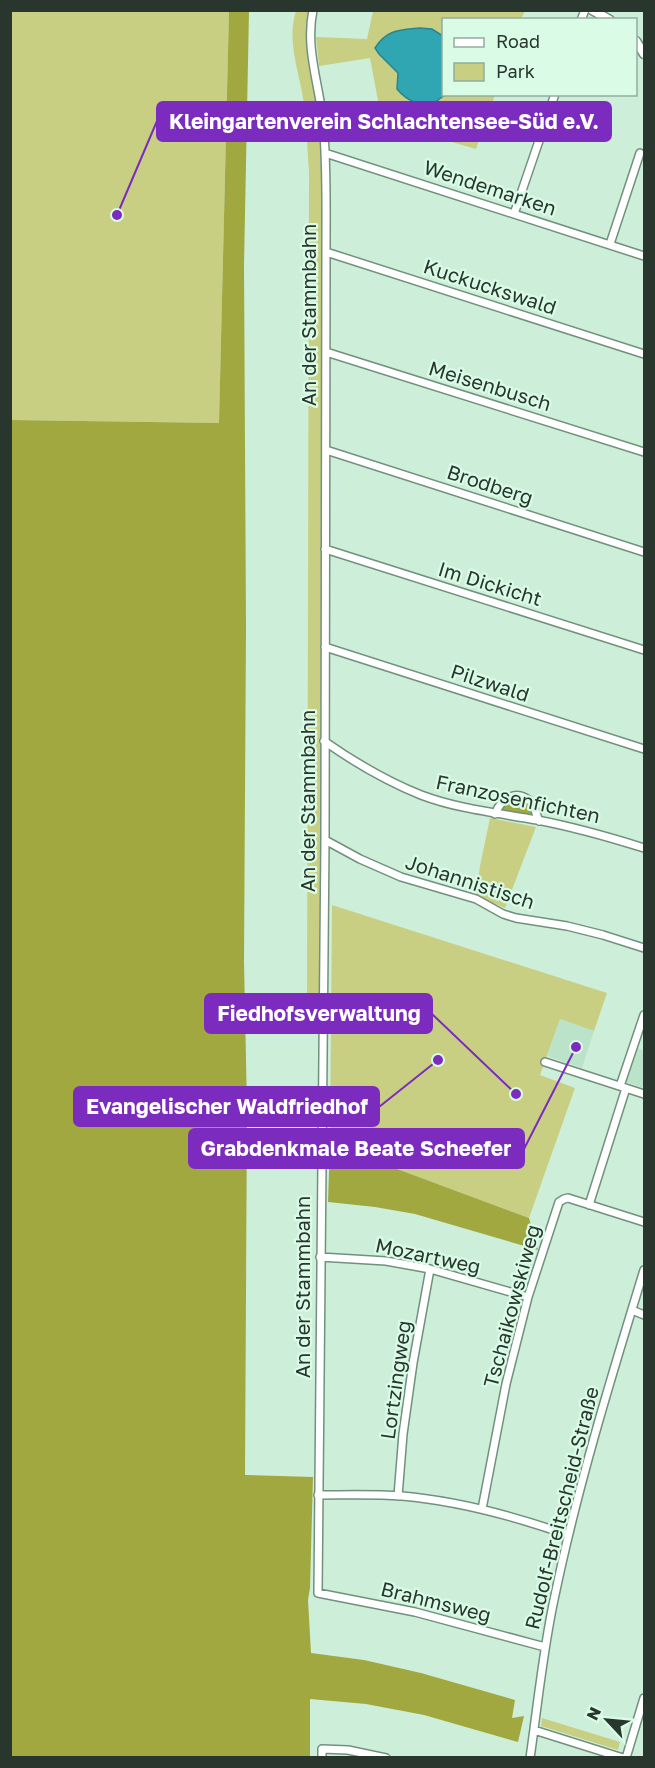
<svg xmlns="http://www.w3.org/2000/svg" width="655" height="1768" font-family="'Golos Text',sans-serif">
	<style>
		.built { fill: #bbe3ca }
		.green { fill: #c8cf82 }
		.forest { fill: #a1a83f }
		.water { fill: #2fa6b2; stroke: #2d848a; stroke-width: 1.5 }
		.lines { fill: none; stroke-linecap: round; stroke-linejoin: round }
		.minor-casing { stroke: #71917e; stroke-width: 10 }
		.tertiary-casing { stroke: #71917e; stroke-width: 11 }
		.minor { stroke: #fff; stroke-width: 7 }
		.tertiary { stroke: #fff; stroke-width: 8 }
		.labels { text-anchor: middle; stroke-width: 4.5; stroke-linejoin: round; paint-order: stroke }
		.street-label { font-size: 20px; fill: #28362e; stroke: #dafce7 }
		.leader { fill: none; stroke: #7b2cbf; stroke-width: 2 }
		.callout-dot { fill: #7b2cbf; stroke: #dafce7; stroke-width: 2 }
		.callout { fill: #7b2cbf; stroke: #7b2cbf; stroke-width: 2 }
		.callout-label { font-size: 21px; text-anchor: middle; font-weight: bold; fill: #fff }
	</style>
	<rect width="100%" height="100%" fill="#cdefda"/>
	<path class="built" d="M560,1019l34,12 -12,37 -35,-12z
		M638,1048l6,3v37l-18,-6z"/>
	<path class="green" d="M11,11h218l-10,412 -208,-3z
		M296,11h17l-3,15 13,96v881h-16l2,-832c-2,-22 -2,-45 -5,-67 -4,-31 -18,-62 -8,-93z
		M373,11h152l-4,8 -77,1v74l51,1 -19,54 -94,-27 -12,-64 -51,8 -3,-29 51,2z
		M490,818l46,9 -31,81 -29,-12 4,-30z
		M332,905l275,88 -13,38 -34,-12 -20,56 35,13 -46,130 -199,-74z
		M542,1718l78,24 -2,8 -77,-24z"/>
	<path class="forest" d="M229,11h20l-5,254 2,362 -2,335 3,146 -2,367 68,2 -3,111 -2,12 3,53 53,7 57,13 94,27 -3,18 12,-2 -6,26 -94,-27 -58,-11 -56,-5v58h-299v-1337l208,3z
		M516,799l14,6 3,10 -34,-5 10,-10z
		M330,1144l199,74 9,32 -123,-36 -40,-7 -47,-5z"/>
	<path class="water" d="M420,28l12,1 11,7 1,58 5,1c-6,0 -7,2 -12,6 -15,8 -31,-1 -40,-12l1,-16 -19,-19 -4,-6c12,-19 25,-18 45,-20z"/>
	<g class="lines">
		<g class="minor-casing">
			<path id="minor" d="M313,10c-8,38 6,74 10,111 4,41 3,83 3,125l-1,594 -7,753 97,19 130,35
				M581,20l4,-10
				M325,153l319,103
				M514,214l41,-120
				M610,244l30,-91
				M326,252l318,102
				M326,352l318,100
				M326,450l318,102
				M325,549l319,101
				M325,647l319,102
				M324,741c30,21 62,40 97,54 37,14 77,18 116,25 37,7 72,17 107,28
				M495,814c6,-15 21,-26 36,-12 4,5 5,13 8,19
				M325,840l35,19 41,18 75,22 27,15 13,4 51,8 36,9 41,13
				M545,1062l99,32
				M620,1086l24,-71
				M589,1205l37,-117
				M320,1257l66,4 44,8 98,28
				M632,1310l12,5
				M318,1495c28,0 56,-1 84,1 57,5 112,20 166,39
				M398,1496l5,-62 10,-71 17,-94
				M482,1509l24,-125 22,-87 31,-95 5,-3 4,-1 76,24
				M534,1730l89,28
				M322,1758v-9l26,1 38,8
				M530,1758c8,-55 13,-109 25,-163 23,-110 56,-217 89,-325
				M626,1758l18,-60"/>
		</g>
		<g class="tertiary-casing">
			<path id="tertiary" d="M592,10l18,10
				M636,41l8,13"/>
		</g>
		<use href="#minor" class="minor"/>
		<use href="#tertiary" class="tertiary"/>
	</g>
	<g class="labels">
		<g class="street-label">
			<text transform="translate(490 188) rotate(18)" y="7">Wendemarken</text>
			<text transform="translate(490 287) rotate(18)" y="7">Kuckuckswald</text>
			<text transform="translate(309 315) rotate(-90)" y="7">An der Stammbahn</text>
			<text transform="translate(490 386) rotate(17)" y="7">Meisenbusch</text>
			<text transform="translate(490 485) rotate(18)" y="7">Brodberg</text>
			<text transform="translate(490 584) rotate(17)" y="7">Im Dickicht</text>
			<text transform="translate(490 683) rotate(18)" y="7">Pilzwald</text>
			<text transform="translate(518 799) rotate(12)" y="7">Franzosenfichten</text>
			<text transform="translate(308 801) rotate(-90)" y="7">An der Stammbahn</text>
			<text transform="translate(470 882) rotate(18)" y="7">Johannistisch</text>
			<text transform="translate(428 1256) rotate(12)" y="7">Mozartweg</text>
			<text transform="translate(303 1287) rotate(-90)" y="7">An der Stammbahn</text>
			<text transform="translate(512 1306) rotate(-75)" y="7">Tschaikowskiweg</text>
			<text transform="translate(396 1380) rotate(-82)" y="7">Lortzingweg</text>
			<text transform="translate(562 1508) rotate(-76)" y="7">Rudolf-Breitscheid-Straße</text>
			<text transform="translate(436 1602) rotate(14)" y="7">Brahmsweg</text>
		</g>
	</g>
	<path class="leader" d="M117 215L157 121M516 1094L432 1014M438 1060L379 1107M576 1047L524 1149"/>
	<g class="callout-dot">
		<circle cx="117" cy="215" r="6"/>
		<circle cx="516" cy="1094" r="6"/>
		<circle cx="438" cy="1060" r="6"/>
		<circle cx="576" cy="1047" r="6"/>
	</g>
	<g class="callout">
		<rect x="157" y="102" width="454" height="39" rx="6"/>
		<rect x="205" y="994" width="227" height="39" rx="6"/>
		<rect x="74" y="1087" width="305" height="39" rx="6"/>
		<rect x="189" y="1129" width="335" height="39" rx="6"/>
	</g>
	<g class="callout-label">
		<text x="384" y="129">Kleingartenverein Schlachtensee-Süd e.V.</text>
		<text x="319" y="1021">Fiedhofsverwaltung</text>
		<text x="227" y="1114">Evangelischer Waldfriedhof</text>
		<text x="356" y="1156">Grabdenkmale Beate Scheefer</text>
	</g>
	<rect width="655" height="1768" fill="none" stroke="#28362e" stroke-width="24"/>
	<rect x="442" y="18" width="195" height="78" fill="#dafce7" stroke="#93ad9d" stroke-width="1.5"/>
	<rect x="454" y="38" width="30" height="9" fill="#ffffff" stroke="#93ad9d" stroke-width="1.5"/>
	<text x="496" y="48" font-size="18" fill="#28362e">Road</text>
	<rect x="454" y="63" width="30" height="18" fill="#c8cf82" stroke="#93ad9d" stroke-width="1.5"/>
	<text x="496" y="78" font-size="18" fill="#28362e">Park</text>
	<g transform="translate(607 1720) rotate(296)" stroke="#dafce7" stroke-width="4.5" paint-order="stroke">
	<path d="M0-4.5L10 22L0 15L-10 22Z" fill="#28362e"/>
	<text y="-9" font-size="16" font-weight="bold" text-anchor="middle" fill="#28362e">N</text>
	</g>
</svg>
